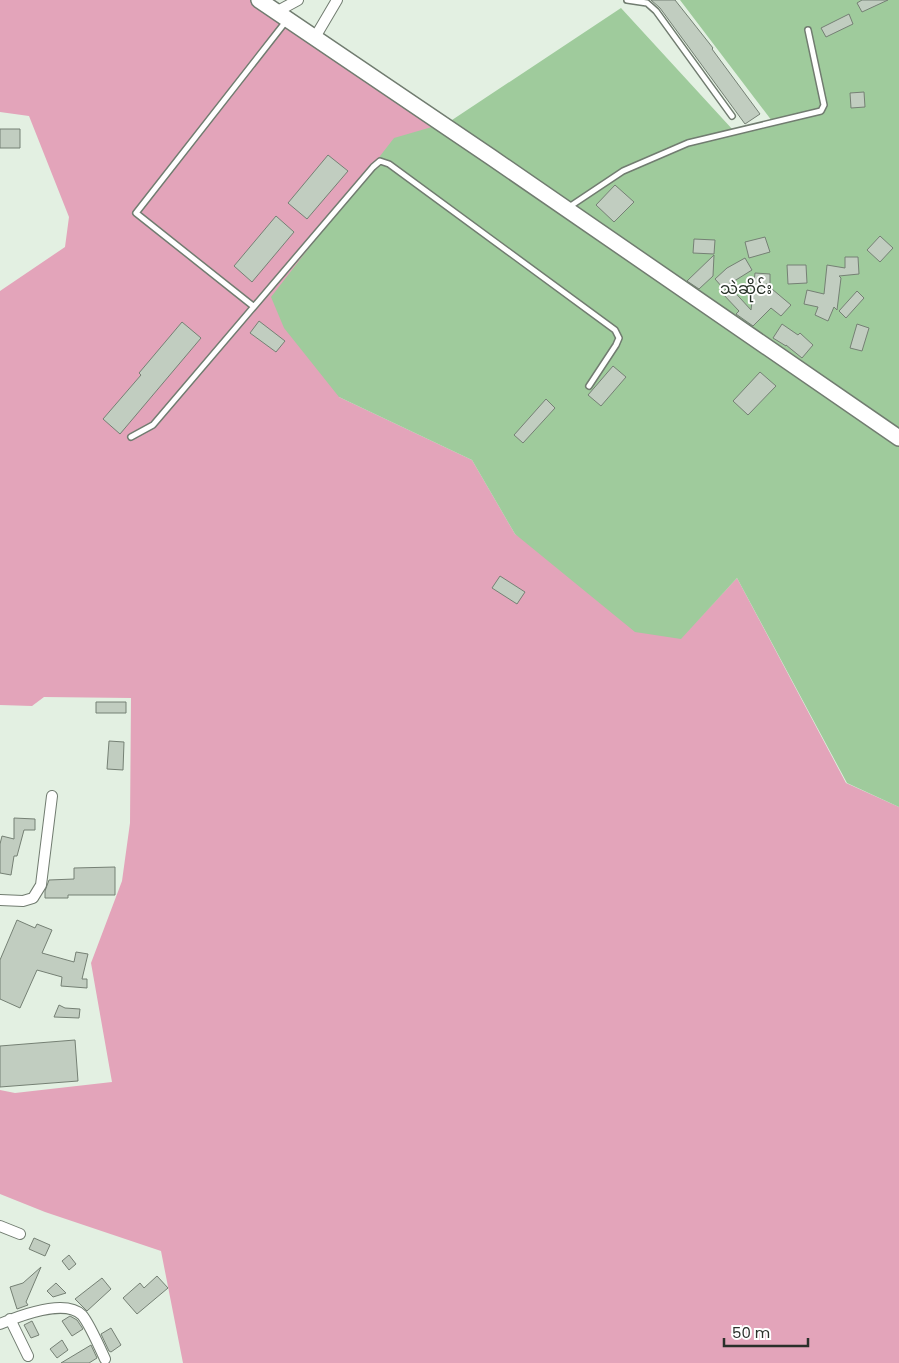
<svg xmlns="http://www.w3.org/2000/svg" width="899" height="1363" font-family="Poppins,'Noto Sans Myanmar',sans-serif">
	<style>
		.green { fill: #e3a4ba }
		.water { fill: #9fcb9c }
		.building { fill: #c1cdc0; stroke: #758074 }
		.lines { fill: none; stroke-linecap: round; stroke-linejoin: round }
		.lane-casing { stroke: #717c70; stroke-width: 8 }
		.street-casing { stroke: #717c70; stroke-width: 12 }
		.secondary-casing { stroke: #717c70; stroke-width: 18 }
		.lane { stroke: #fff; stroke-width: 5 }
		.street { stroke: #fff; stroke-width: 10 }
		.secondary { stroke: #fff; stroke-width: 15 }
		.labels { text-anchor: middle; stroke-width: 4; stroke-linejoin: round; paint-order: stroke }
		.quarter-label { font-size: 16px; fill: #293329; stroke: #fff }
	</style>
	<rect width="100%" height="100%" fill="#e3f0e2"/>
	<path class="green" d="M0,0h253l196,122 -110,275 133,63 43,74 166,104 56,-60 109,205 53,24v556h-716l-22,-112 -116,-39 -45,-18v-104l15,3 97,-11 -21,-119 31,-82 8,-58 1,-125 -87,-1 -12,9 -32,-1v-414l65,-44 4,-30 -40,-101 -29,-4z"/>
	<path class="water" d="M680,0h219v807l-52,-24 -110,-205 -56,61 -46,-7 -120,-98 -43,-74 -133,-63 -55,-69 -13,-31 123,-159 55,-16 172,-114 112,122 39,-9z"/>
	<path class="building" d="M651,0h24l38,48 -1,1 48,65 -15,10 -85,-116z
		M862,0h26l-26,12 -5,-9z
		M849,14l4,10 -27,13 -5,-9z
		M864,92l1,15 -14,1 -1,-15z
		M0,129h20v19h-20z
		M328,155l20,16 -41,48 -19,-16z
		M615,185l19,17 -20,20 -18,-17z
		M276,216l18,16 -42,50 -18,-16z
		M880,236l13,12 -13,14 -13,-12z
		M765,237l5,15 -21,6 -4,-16z
		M694,239l21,1 -1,14 -21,-1z
		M714,255l-1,21 -14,13 -12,-8z
		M845,257h13l1,17 -20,2 2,2 -4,32 -3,-3 -6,14 -13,-6 3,-8 -14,-3 3,-14 17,4 3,-29 18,3z
		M745,258l7,12 -29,18 -8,-9 12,-11z
		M787,265h19l1,18 -19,1z
		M755,273l15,1v10h-4l25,21 -10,11 -10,-8 -18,18 -17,-12 3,-3 -17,-18 7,-7 22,24z
		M857,291l7,7 -18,20 -7,-7z
		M259,321l26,20 -9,11 -26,-19z
		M182,322l19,16 -81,96 -17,-15 38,-44 -2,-2z
		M782,324l16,11 2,-2 13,12 -11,13 -16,-13v1l-13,-8z
		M857,324l12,4 -7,23 -12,-3z
		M613,366l13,11 -25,29 -13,-11z
		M760,372l16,14 -28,29 -15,-14z
		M546,399l9,9 -32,35 -9,-8z
		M500,576l25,16 -8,12 -25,-16z
		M96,702h30v11h-30z
		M109,741l15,1 -1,28 -16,-1z
		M14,818l21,1v11h-11l-7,26h-3l-3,19 -11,-2v-29l2,-8 12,3z
		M115,867v28h-47v3h-23v-7l4,-11 25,-1v-11z
		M17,920l18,8 2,-4 15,6 -10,23 32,9 2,-10 12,2 -6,25h5v9l-26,-2 1,-9 -25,-7 -17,38 -20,-9v-39z
		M59,1005l6,3 15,1 -1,9 -25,-1z
		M75,1040l3,41 -78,6v-41z
		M34,1238l16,7 -5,11 -16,-7z
		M69,1255l7,9 -7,6 -7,-9z
		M41,1267l-15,35 2,3 -11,4 -7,-22 13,-4z
		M157,1276l11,12 -31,26 -14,-16 17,-15 4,5z
		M102,1278l9,11 -24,22 -12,-12z
		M56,1283l10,10 -13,4 -6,-6z
		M70,1316l7,4 6,9 -11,7 -10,-15z
		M32,1321l7,14 -8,3 -7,-13z
		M111,1328l10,17 -10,7 -2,-1 -8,-17z
		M62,1340l6,10 -11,8 -7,-9z
		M91,1345l6,13 -8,5h-28z"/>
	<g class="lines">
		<g class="lane-casing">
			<path id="lane" d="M627,0l20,3 9,8 76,105
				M569,207l54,-36 65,-28 133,-32 3,-6 -16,-75
				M253,306l-117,-93 151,-193
				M131,437l22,-12 220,-258 7,-6 9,3 226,166 4,8 -3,7 -27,41"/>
		</g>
		<g class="street-casing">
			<path id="street" d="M276,12l22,-12
				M314,39l23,-39
				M0,900l23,1 10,-3 8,-13 11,-89
				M0,1226l20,8
				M10,1319l18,37
				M0,1324c19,-8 65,-26 82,-9 7,8 18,33 23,44"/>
		</g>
		<g class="secondary-casing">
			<path id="secondary" d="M259,0l232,157 408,281"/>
		</g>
		<use href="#lane" class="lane"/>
		<use href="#street" class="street"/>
		<use href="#secondary" class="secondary"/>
	</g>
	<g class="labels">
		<g class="quarter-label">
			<text x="746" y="294">သဲဆိုင်း</text>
		</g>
	</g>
	<path d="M724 1338v8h84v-8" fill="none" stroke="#2b302b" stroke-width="2.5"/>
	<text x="732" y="1338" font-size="15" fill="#2b302b" stroke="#ffffff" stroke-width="4" paint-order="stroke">50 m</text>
</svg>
